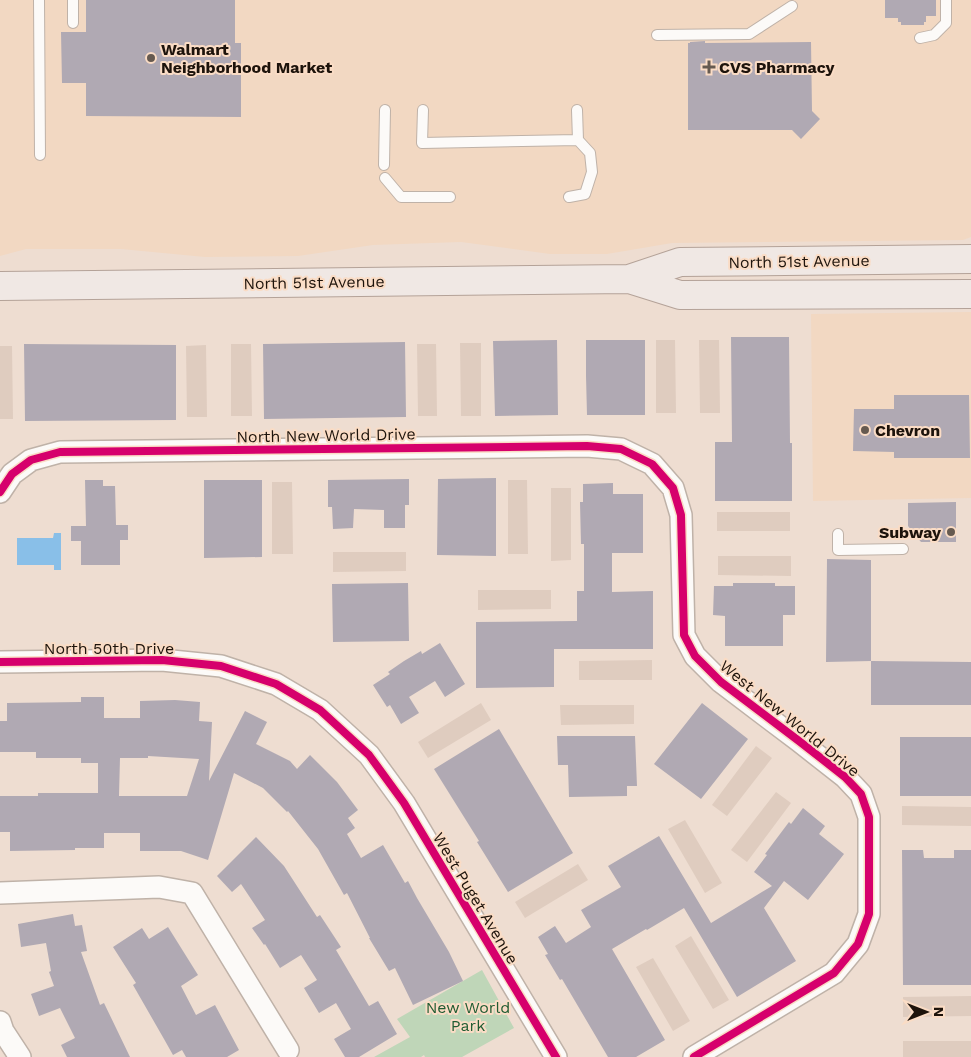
<svg xmlns="http://www.w3.org/2000/svg" width="971" height="1057" font-family="'Work Sans',sans-serif">
	<style>
		.built { fill: #f2d8c2 }
		.industrial { fill: #dfccbf }
		.green { fill: #bfd6b8 }
		.water { fill: #89bfe8 }
		.building { fill: #b0a9b3; fill-rule: evenodd }
		.lines { fill: none; stroke-linecap: round; stroke-linejoin: round }
		.service-casing { stroke: #bfb2a8; stroke-width: 12 }
		.minor-casing { stroke: #bfb2a8; stroke-width: 24 }
		.primary-casing { stroke: #b4a298; stroke-width: 30 }
		.service { stroke: #fcfaf8; stroke-width: 10 }
		.minor { stroke: #fcfaf8; stroke-width: 21 }
		.primary { stroke: #f0e8e4; stroke-width: 28 }
		.cycleway-casing { stroke: #fadcc5; stroke-width: 11 }
		.cycleway { stroke: #d6006c; stroke-width: 8 }
		.poi-dot { fill: #665a50; stroke: #fadcc5; stroke-width: 2 }
		.labels { text-anchor: middle; stroke-width: 4; stroke-linejoin: round; paint-order: stroke }
		.poi-label { font-size: 16px; font-weight: bold; fill: #1d130b; stroke: #fadcc5; text-anchor: start }
		.street-label { font-size: 16px; fill: #1d130b; stroke: #fadcc5 }
		.park-label { font-size: 16px; fill: #205c32; stroke: #fadcc5 }
	</style>
	<rect width="100%" height="100%" fill="#eeddd1"/>
	<path class="built" d="M0,0h971v237l-8,3 -291,3 -65,11h-57l-89,-12 -88,3 -75,11 -93,1 -84,-8h-95l-26,7z
		M971,312v186l-158,3 -2,-187z"/>
	<path class="industrial" d="M656,340h19l1,73h-20z
		M699,340h20l1,73h-20z
		M460,343h21v73h-20z
		M231,344h20l1,72h-21z
		M417,344h19l1,72h-19z
		M206,345l1,72h-20l-1,-71z
		M12,346l1,73h-13v-73z
		M508,480h19l1,74h-20z
		M272,482h20l1,72h-21z
		M551,488h20v72l-20,1z
		M717,512h73v19h-73z
		M333,552h73v19l-73,1z
		M718,556h73v20l-73,-1z
		M478,590h73v19l-73,1z
		M652,660v20h-73v-19z
		M481,703l10,17 -63,38 -10,-16z
		M560,705h74v19l-73,1z
		M756,746l16,12 -45,58 -15,-11z
		M776,792l15,11 -44,59 -16,-12z
		M902,806l69,1v19l-69,-1z
		M685,820l37,63 -17,10 -37,-64z
		M578,864l10,16 -63,38 -10,-16z
		M691,936l38,64 -16,9 -38,-63z
		M653,958l37,63 -17,10 -37,-64z
		M971,996v20l-68,1v-20z
		M903,1041h68v16h-68z"/>
	<path class="green" d="M482,970l32,58 -52,29h-37l-1,-2 -3,2h-47l36,-20 -13,-18z"/>
	<path class="water" d="M54,533h7v37h-7v-5h-37v-27h36z"/>
	<path class="building" d="M86,0h149v43h6v74l-155,-1v-33h-24l-1,-51h25z
		M885,0h51v16h-10v6h-2v3h-23v-3h-3v-4h-13z
		M705,41v2l106,-1 1,69 8,8 -19,20 -9,-9h-104v-87h2v-1z
		M731,337h58l1,106h2v58h-77v-59h17z
		M557,340l1,75 -63,1 -2,-75z
		M586,340h59v75h-58l-1,-39z
		M405,342l1,75 -142,2 -1,-75z
		M24,344l152,1v75l-151,1z
		M894,395h75l1,63h-76v-6l-41,-1 1,-42h40z
		M496,478v78l-59,-1 1,-76z
		M409,479v26h-4v23h-21v-18l-30,-1 -1,19 -20,1 -1,-22h-4v-27z
		M85,480h18v6h12l1,39h12v15h-8v25h-39v-24h-10v-15h15z
		M204,480h58v77l-58,1z
		M613,483v11h30v59h-31v39l41,-1v58h-99v38l-78,1v-66l101,-1v-30h7v-47h-3l-1,-42h3v-18z
		M956,502v40h-35l-13,-16v-23z
		M827,559l44,1v101l-45,1z
		M408,583l1,58 -76,1 -1,-58z
		M733,583h42v3h20v29h-12v31h-58v-30l-12,-1 1,-29h19z
		M440,643l25,41 -20,13 -10,-16 -26,16 10,16 -18,11 -11,-19 -3,2 -14,-22 17,-11 -2,-2 16,-11 17,-10 1,3z
		M871,661l100,1v43h-100z
		M81,697h23v21h36v-17l35,-1 25,2 -1,19 13,1 -3,59 36,-70 22,11 -11,22 34,17 7,8 13,-14 27,27 21,28 -10,8 7,10 -8,6 14,24 22,-13 22,38 3,-2 9,17 32,54 14,29 -50,24 -18,-37 -6,3 -20,-33h1l-23,-45 -3,2 -26,-46 -30,-38 -1,1 -24,-24 -29,-15 -26,87 -27,-9h-41v-18h-36v15h-29v2l-65,1v-19h-10v-36h38v-3h60v-30h-17v-5h-45v-6h-36v-31h7v-18l74,-1zM148,756l51,3 -12,37h-68l1,-38h28z
		M702,703l46,36 -47,60 -47,-35z
		M499,729l74,124 -65,39 -31,-50 2,-1 -45,-72z
		M557,736h78l2,50h-10v10l-58,1 -1,-32h-10z
		M900,737h71v59h-71z
		M803,808l22,18 -6,8 25,20 -36,46 -24,-19 -20,27 32,53 -59,36 -53,-89 -37,22 -1,-1 -34,20 53,91 -29,17h-28l-46,-78 -2,1 -15,-25 3,-1 -10,-17 17,-11 11,17 25,-16 -10,-17 40,-23 -13,-21 51,-30 52,87 61,-37 -18,-14 13,-17 -2,-1 24,-32 2,2z
		M256,837l28,29 33,51 3,-2 21,32 -5,3 33,56 9,-5 19,33 -38,23h-14l-11,-18 17,-10 -15,-26 -17,10 -15,-25 13,-8 -16,-25 -21,13 -15,-24 -1,1 -12,-17 13,-8 -24,-36 -9,8 -15,-16z
		M902,850h21l1,8h30v-8h17v135h-68z
		M73,914l2,12 7,-1 5,26 -6,1 19,53 4,-2 26,54h-63l-6,-12 14,-7 -15,-30 -21,8 -8,-22 23,-8 -5,-14 2,-1 -5,-28 -25,4 -3,-23z
		M168,927l30,48 -17,11 15,29 19,-10 24,45 -12,7h-41l-4,-7 -9,5 -9,-16 -31,-54 3,-2 -23,-36 29,-19 7,11z"/>
	<g class="lines">
		<g class="service-casing">
			<path id="service" d="M39,0l1,155
				M73,23v-23
				M657,35l92,-1 43,-28
				M920,38l14,-3 12,-12v-23
				M423,110l-1,33 156,-3 -1,-30
				M384,165l1,-55
				M385,178l16,19h49
				M569,197l16,-3 7,-22 -2,-19 -12,-13
				M838,534v16l65,-1"/>
		</g>
		<g class="minor-casing">
			<path id="minor" d="M0,492l12,-18 19,-14 29,-8 527,-6 34,3 31,15 21,24 8,27 3,120 11,21 26,26 78,59 46,36 16,17 8,23v97l-11,30 -24,29 -140,84
				M0,662l162,-2 59,6 55,18 44,26 49,45 35,48 152,254
				M0,893l159,-6 33,6 96,157
				M0,1022l3,9 17,26"/>
		</g>
		<g class="primary-casing">
			<path id="primary" d="M629,279l51,16 291,-1
				M0,286l629,-7 51,-17 291,-3"/>
		</g>
		<use href="#service" class="service"/>
		<use href="#minor" class="minor"/>
		<use href="#primary" class="primary"/>
		<g class="cycleway-casing">
			<path id="cycleway" d="M0,492l12,-18 19,-14 29,-8 527,-6 34,3 31,15 21,24 8,27 3,120 11,21 26,26 78,59 46,36 16,17 8,23v97l-11,30 -24,29 -140,84
				M0,662l162,-2 59,6 55,18 44,26 49,45 35,48 152,254"/>
		</g>
		<use href="#cycleway" class="cycleway"/>
	</g>
	<g class="poi-dot">
		<circle cx="151" cy="58" r="5"/>
		<path d="M706.5 59.5h5v5h5v5h-5v5h-5v-5h-5v-5h5z"/>
		<circle cx="865" cy="430" r="5"/>
		<circle cx="951" cy="532" r="5"/>
	</g>
	<g class="labels">
		<g class="poi-label">
			<text x="161" y="55">Walmart<tspan x="161" dy="18">Neighborhood Market</tspan></text>
			<text x="719" y="73">CVS Pharmacy</text>
			<text x="875" y="436">Chevron</text>
			<text x="941" y="538" text-anchor="end">Subway</text>
		</g>
		<g class="street-label">
			<text transform="translate(799 261) rotate(-1)" y="6">North 51st Avenue</text>
			<text transform="translate(314 282) rotate(-1)" y="6">North 51st Avenue</text>
			<text transform="translate(326 435) rotate(-1)" y="6">North New World Drive</text>
			<text x="109" y="654">North 50th Drive</text>
			<text transform="translate(790 718) rotate(39)" y="6">West New World Drive</text>
			<text transform="translate(476 898) rotate(59)" y="6">West Puget Avenue</text>
		</g>
		<g class="park-label">
			<text x="468" y="1013">New World<tspan x="468" dy="18">Park</tspan></text>
		</g>
	</g>
	<g transform="translate(926 1012) rotate(90)" stroke="#fadcc5" stroke-width="4" paint-order="stroke">
	<path d="M0-4L9 19L0 12L-9 19Z" fill="#1d130b"/>
	<text y="-8" font-size="14" font-weight="bold" text-anchor="middle" fill="#1d130b">N</text>
	</g>
</svg>
